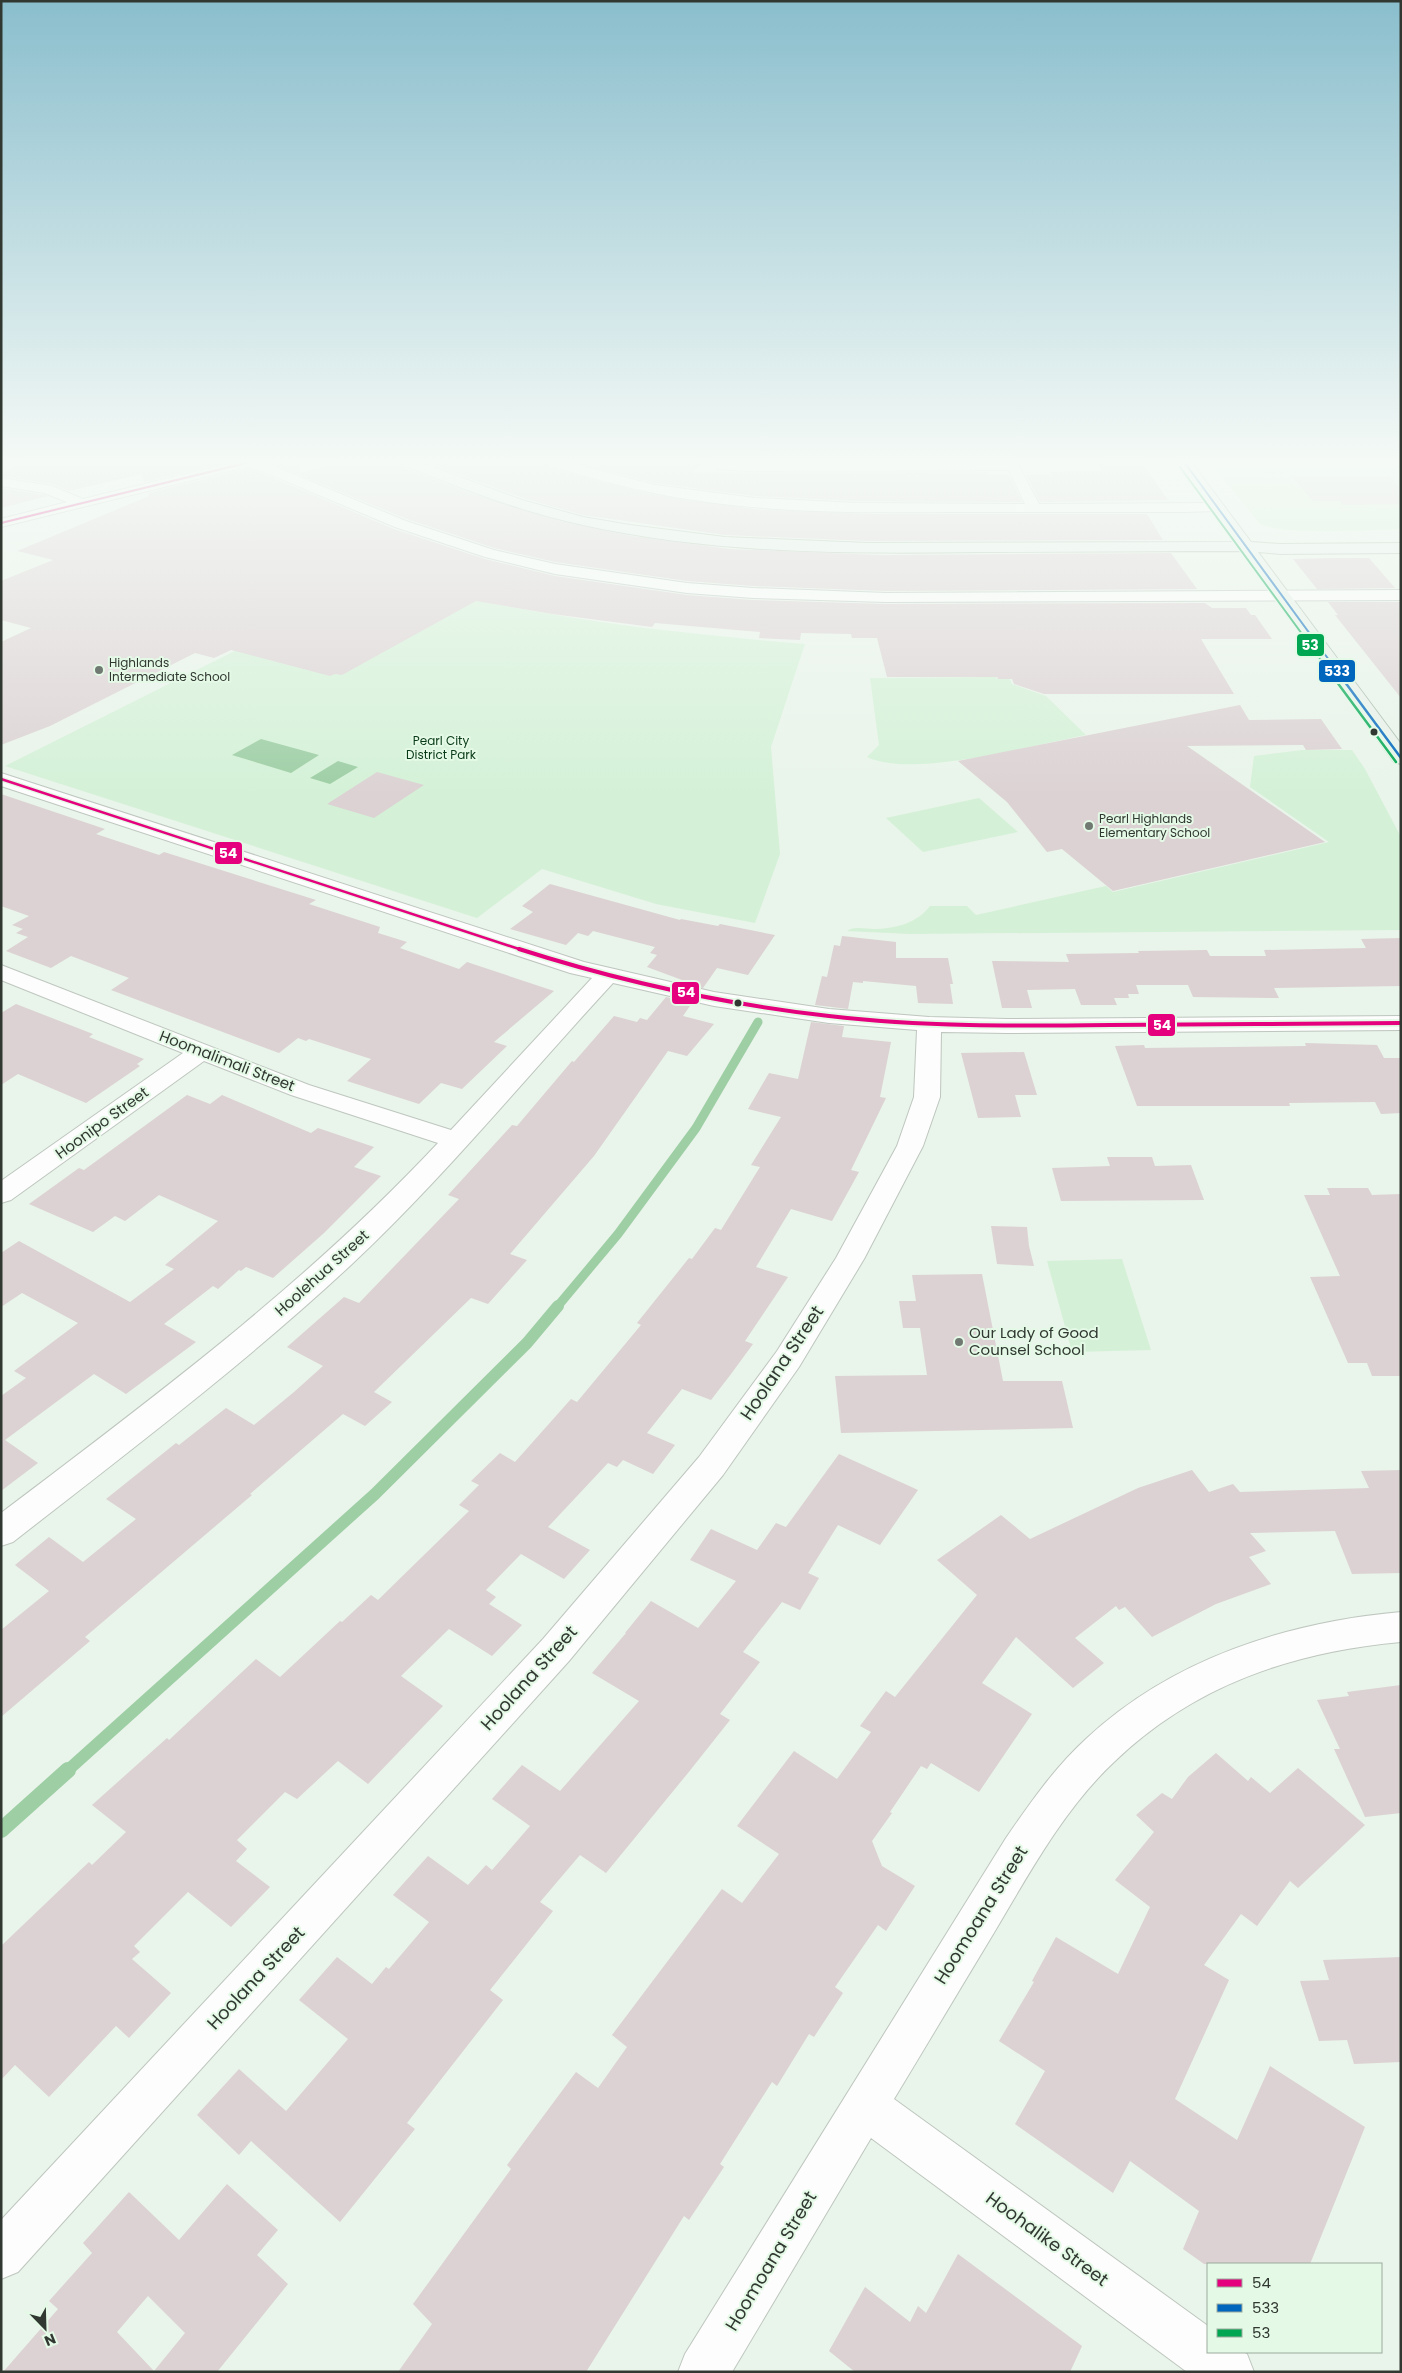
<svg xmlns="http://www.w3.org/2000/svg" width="1402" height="2373" font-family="Poppins,sans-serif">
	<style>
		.green { fill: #d4f1d7 }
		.water { fill: #9dcea4 }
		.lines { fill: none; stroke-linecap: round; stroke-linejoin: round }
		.stream-far2 { stroke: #9dcea4; stroke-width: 9 }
		.stream-far1 { stroke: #9dcea4; stroke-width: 12 }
		.stream { stroke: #9dcea4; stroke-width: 16 }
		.building { fill: #dcd2d3; fill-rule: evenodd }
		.minor-casing { stroke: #bec6bf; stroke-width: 2 }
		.major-casing { stroke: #abbdae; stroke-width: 2 }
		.minor { fill: #fcfdfc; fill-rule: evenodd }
		.major { fill: #e8f1e9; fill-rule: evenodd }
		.bus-1-far2-casing { stroke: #e4f9e6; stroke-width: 4 }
		.bus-1-far1-casing { stroke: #e4f9e6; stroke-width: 5 }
		.bus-1-casing { stroke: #e4f9e6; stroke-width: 8 }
		.bus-2-far1-casing { stroke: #e4f9e6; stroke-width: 4 }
		.bus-2-casing { stroke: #e4f9e6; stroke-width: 5 }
		.bus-3-far1-casing { stroke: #e4f9e6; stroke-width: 4 }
		.bus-3-casing { stroke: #e4f9e6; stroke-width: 5 }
		.bus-1-far2 { stroke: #e5007d; stroke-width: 2 }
		.bus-1-far1 { stroke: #e5007d; stroke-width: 2.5 }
		.bus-1 { stroke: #e5007d; stroke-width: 4 }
		.bus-2-far1 { stroke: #0065bd; stroke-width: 2 }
		.bus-2 { stroke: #0065bd; stroke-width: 2.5 }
		.bus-3-far1 { stroke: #00a651; stroke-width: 2 }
		.bus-3 { stroke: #00a651; stroke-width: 2.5 }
		.poi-dot { fill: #717a72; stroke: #e4f9e6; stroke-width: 2 }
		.bus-dot { fill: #303831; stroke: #e4f9e6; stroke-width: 2 }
		.labels { text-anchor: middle; stroke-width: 4; stroke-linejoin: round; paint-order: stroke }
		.far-poi-label { font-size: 12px; fill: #303831; stroke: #e4f9e6; text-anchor: start }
		.far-park-label { font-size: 12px; fill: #093a16; stroke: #e4f9e6 }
		.street-label { font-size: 15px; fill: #303831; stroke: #e4f9e6 }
		.poi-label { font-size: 15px; fill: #303831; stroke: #e4f9e6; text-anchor: start }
		.near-street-label { font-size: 18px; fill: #303831; stroke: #e4f9e6 }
		.line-badge { stroke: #e4f9e6; stroke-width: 2 }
		.badge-label { font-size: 14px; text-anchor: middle; font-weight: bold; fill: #fff }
	</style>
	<rect width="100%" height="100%" fill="#e9f4ea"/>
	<path class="green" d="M1211,463h190v66c-27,1 -124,7 -142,-6z
		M384,576c138,41 278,56 421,68l-34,103 9,107 -25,69 -99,-19 -114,-35 -65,49 -472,-152z
		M996,677l1,2h13l2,5 34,12 40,39c-54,10 -172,44 -219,22l12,-12 -9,-67z
		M1303,750h49l13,19 36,68v93l-491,4 -63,-3c8,-5 17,-2 27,-2 20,0 44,-6 56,-23h37l9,9 130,-29 7,6 216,-50 -79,-55 4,-31z
		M979,798l39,34 -95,20 -37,-34z
		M1122,1259l29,91 -79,2 -25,-91z"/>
	<path class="water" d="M261,739l58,16 -28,18 -59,-18z
		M338,761l20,6 -28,17 -20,-6z"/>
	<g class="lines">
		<path class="stream-far2" d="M557,1307l61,-73 78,-106 62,-106"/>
		<path class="stream-far1" d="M67,1771l308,-277 152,-151 31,-37"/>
		<path class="stream" d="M1,1830l67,-60"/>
	</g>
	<path class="building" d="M20,463h203l-79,19 -2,-8 -73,17 -17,-7 -51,-8v-2z
		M270,463h29l1,10 39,-10h62l3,5 66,25 90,28 72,15 99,13 150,6 290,-2 26,36 -311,2 -133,-5 -66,-5 -132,-19 -61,-14 -87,-29z
		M427,463h120l3,5 91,24 49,9 73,9 112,4h272l16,26 -295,1 -143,-6 -142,-20 -60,-17z
		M576,463h126l-9,10 294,-1 1,3h21l13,27 -165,-1 -102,-5 -100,-13z
		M1098,463h44l26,37 -128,2 -14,-27h26l-2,-3 52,-1z
		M250,468l144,61 91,30 70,17 132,19 66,5 133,4 319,-1 7,5h34l5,7h4l17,24h-71l33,55h-190l-30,-10 -2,-5h-14l-1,-2h-110l-10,-39h-25l-1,-4 -50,-1 -1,7 -41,-2 1,-6 -105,-9 -3,4 -100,-13 -76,-13 -134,74 -7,-1 -5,2 -99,-26 -17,8 -19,-5 -145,73 -49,19v-103l30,-14 -30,-8v-39l52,-21 -36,-9 132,-55 -1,-3z
		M1291,476h98l12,13v15l-58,1 -3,-4h-27z
		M1,488l43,7 4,1 -47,12z
		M1333,558h36l26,30 -78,1 -24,-30z
		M1328,602h73v96l-66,-83h3z
		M1240,705l9,15 72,-1 21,30 -36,1 -3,-5 -116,1 138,96 -212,49 -51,-42 -15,3 -40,-50 -49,-41z
		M377,772l47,13 -50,33 -47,-14z
		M1,794l104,35 -9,5 63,21 5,-3 152,48 -7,4 71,23 -2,6 29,9 -7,6 59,21 8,-7 87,29 -60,51 13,4 -45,43 -21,-6 -22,21 -72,-23 24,-22 -62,-20 -3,2 -8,-3 -19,15 -168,-63 18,-12 -58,-22 -20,12 -45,-17 22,-14 -12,-4 7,-4 -11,-4 17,-9 -28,-10z
		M550,884l130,36 1,-1 37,7 2,-2 55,11 -27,40 -31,-7 -14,20 -24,-6 3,-2 -35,-13 10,-12 -7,-2 5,-6 -62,-16 -5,5 -10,-3 -12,12 -56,-16 23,-17 -11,-6z
		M842,936l54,6v16h52l5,26h-3l3,20 -35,-1 -2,-17 -53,-5v2l-10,-1 -5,27 -33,-4 7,-29 5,1 7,-32 6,1z
		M1401,938v48l-127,2 5,10 -86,-1 -5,-12h-52l3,9h-11l1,4h-15l3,7h-36l-6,-16 -48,1 5,18h-30l-10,-47 77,1 -3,-8 73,-1 -1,-2 69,-1 3,6h56l-2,-6 102,-2 -5,-9z
		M666,997l26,6 -9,13 31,8 -27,32 -19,-5 -74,105 -84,98 17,6 -39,44 -17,-6 -97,94 18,10 -27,24 -22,-12 -93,80 2,1 -167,142 5,4 -89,76v-87l48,-39 -34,-26 34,-28 34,25 53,-43 -30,-20 70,-56 3,2 47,-37 28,17 40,-33 29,-26 -36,-19 57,-50 15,6 100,-104 -11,-4 64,-70 5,1 55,-65 2,1 40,-46 23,6 3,-4 7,2z
		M16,1004l77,30 -4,3 55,22 -7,5 3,2 -54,37 -68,-29 -17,11v-72z
		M811,1022l33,4 -2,11 49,5 -11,55 6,1 -35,72 8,2 -27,49 -41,-12 -35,58 32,10 -43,64 8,3 -22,30 -20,26 -29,-11 -35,44 28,12 -22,29 -30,-14 -6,7 -9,-4 -60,64 42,23 -26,29 -43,-25 -35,36 10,7 -7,7 33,21 -30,31 -43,-27 -48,47 42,30 -75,78 -30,-23 -41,38 -12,-7 -48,48 10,9 -11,12 34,26 -39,40 -43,-35 -54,54 6,6 -8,7 39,34 -42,45 -13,-12 -67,71 -34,-32 -14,15v-134l88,-84 3,3 34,-33 -34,-27 75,-67 2,2 87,-81 24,18 60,-56 2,1 29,-27 7,5 91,-89 -10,-6 20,-20 -8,-4 29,-28 15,9 56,-63 6,3 64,-77 -4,-2 52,-65 3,1 23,-31 6,2 39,-63 -9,-2 30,-48 -33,-8 21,-36 29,6z
		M1305,1043l72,2 7,13h17v55l-20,1 -6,-12 -86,1 1,3h-153l-22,-60 29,-1 1,3 161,-2z
		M1024,1052l13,43h-22l6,22 -43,1 -17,-65z
		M187,1095l23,9 12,-9 89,38 7,-5 56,19 -20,20 27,9 -57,57 -51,45 -27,-11 -5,4 -2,-1 -21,19 -5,-3 -49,38 32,18 -70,52 -32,-20 -89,66 33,23 -37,28v-95l25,-18 -12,-7 64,-48 -56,-30 -21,14v-54l18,-12 111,61 44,-33 -9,-4 53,-44 -59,-26 -34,26 -10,-5 -22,16 -64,-28 50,-36 5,2z
		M1107,1157h45l3,9 36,-1 13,35 -143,1 -9,-33 58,-2z
		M1327,1188h41l4,7 29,-1v182h-29l-5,-13h-19l-38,-86 30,-1 -36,-81h26z
		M991,1226l36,1 2,19 5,20 -37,-2z
		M982,1274l21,107h59l11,47 -232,5 -6,-57 92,-1 -7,-47h-17l-4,-27h17l-4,-26z
		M839,1454l79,36 -38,55 -42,-20 -30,48 11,5 -19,32 -18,-8 -39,50 17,10 -40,52 10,6 -42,53 -82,100 -26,-18 -40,47 13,9 -63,79 13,10 -96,123 8,6 -75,93 -89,-81 -12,14 -42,-40 42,-46 47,42 62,-72 -49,-39 38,-43 35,27 14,-17 3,2 40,-47 -36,-27 35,-39 40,29 18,-20 6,5 38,-44 -38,-27 30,-34 38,26 79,-90 -47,-28 34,-40h-1l26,-32 47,27 38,-47 -46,-21 21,-31 46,21 19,-27 10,4z
		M1192,1470l17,22 24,-8 7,8 129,-4 -8,-17 40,-1v103l-49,1 -17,-43 -85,2 16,18 -17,6 22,27 -55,20 -64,33 -27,-30 -6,3 -3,-4 -41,32 29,25 -31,25 -57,-51 -34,46 50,31 -53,78 -48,-29 -4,6 -6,-3 -31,46 2,1 -20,28 10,25 33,20 -29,45 -8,-6 -43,62 8,6 -29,44 -5,-3 -32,52 -5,-4 -52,82 4,3 -35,53 -5,-4 -98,156h-188l34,-48 -19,-20 98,-135 -4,-4 69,-93 22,16 29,-41 -15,-12 110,-146 20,14 37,-49 -42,-28 57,-75 43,28 34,-47 -11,-6 26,-35 9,6 82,-102 -40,-35 64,-45 29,24 108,-51z
		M1401,1685v128l-36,4 -31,-68h6l-23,-49 32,-4 -2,-4z
		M1216,1753l32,28 3,-4 19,16 28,-25 67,57 -67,63 -8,-7 -33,45 -16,-12 -37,51 25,15 -54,119 62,41 33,-74 95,61 -55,137h-106l-21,-15 16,-38 -69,-50 -17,32 -98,-69 30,-53 -46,-30 35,-59 -2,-1 24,-44 62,37 32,-67 -35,-27 39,-48 -18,-17 26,-22 10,6 16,-22z
		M1401,1957v105l-47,2 -7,-24 -28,1 -19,-60 29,-1 -6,-20z
		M227,2184l51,46 -21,25 31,29 -71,88h-214l55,-63 -9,-8 43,-48 -9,-10 46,-51 50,48zM148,2296l37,37 -31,38 -37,-39z
		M958,2254l124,92 -12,26h-215l-26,-21 36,-64 45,35 8,-16 8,7z"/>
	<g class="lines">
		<g class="minor-casing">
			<path id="minor" d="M230,463h36l140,58 88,29 61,14 132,19 66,5 133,5 515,-3v10l-515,2 -133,-4 -66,-5 -132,-19 -70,-17 -90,-30 -145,-61 -249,61v-8l66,-17 -23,-9 -43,-7v-8l51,8 31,13z
				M549,463h21l85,22 100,13 102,5 168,1 -16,-34 -260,1 -31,-2 -7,-4 2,-2h304l22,41 177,-1 7,4 -7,4 -32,1c-79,0 -157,0 -235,0 -99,1 -199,1 -295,-19 -35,-7 -69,-17 -103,-27z
				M1,773l583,189 130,30 115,17 100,8 78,2 394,-3v14l-394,3 -66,-1 -1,65 -17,49 -59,113 -65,108 -76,108 -154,186 -551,611 -17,7v-59l542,-581 156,-182 78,-106 59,-93 61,-112 17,-49 3,-67 -88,-7 -115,-17 -101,-23c-87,94 -168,194 -261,281 -107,100 -224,188 -339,278l-12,4v-33c154,-117 304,-228 437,-370l-147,-48 -87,-34 -193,139 -10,3v-22l182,-128 -182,-73v-15l308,120 142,45 141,-152 -22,-5 -569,-187z
				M1401,1612v30c-109,10 -207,43 -287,120 -50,47 -84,110 -119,169 -34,56 -67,112 -101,168l314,227v26h35l4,2 7,18h-67l-316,-234 -139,234h-54l7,-18 321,-516c24,-35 49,-71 81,-100 85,-79 200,-116 314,-126z"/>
		</g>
		<g class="major-casing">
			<path id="major" d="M403,463h19l100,37 61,17 47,8 95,12 143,6 367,-1 -57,-79h14l59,79 29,2 121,-1v10l-121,1 -22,-2 143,192v20l-7,-2 -153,-211c-86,0 -173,1 -260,1 -133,2 -267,2 -398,-27 -61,-13 -120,-36 -178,-59z"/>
		</g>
		<use href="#minor" class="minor"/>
		<use href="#major" class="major"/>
		<g class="bus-1-far2-casing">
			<path id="bus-1-far2" d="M1,523l245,-60"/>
		</g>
		<g class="bus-1-far1-casing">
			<path id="bus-1-far1" d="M1,779l521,171"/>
		</g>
		<g class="bus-1-casing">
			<path id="bus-1" d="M519,949c100,32 204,55 310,67 93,11 187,10 281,9 97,-1 194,-1 291,-2"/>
		</g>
		<g class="bus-2-far1-casing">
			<path id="bus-2-far1" d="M1185,463l155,212"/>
		</g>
		<g class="bus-2-casing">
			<path id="bus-2" d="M1339,674l62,84"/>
		</g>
		<g class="bus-3-far1-casing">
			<path id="bus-3-far1" d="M1180,467l152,208"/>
		</g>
		<g class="bus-3-casing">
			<path id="bus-3" d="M1331,674l65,88"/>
		</g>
		<use href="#bus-1-far2" class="bus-1-far2"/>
		<use href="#bus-1-far1" class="bus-1-far1"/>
		<use href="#bus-1" class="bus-1"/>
		<use href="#bus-2-far1" class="bus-2-far1"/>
		<use href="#bus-2" class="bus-2"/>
		<use href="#bus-3-far1" class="bus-3-far1"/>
		<use href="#bus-3" class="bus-3"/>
	</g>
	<linearGradient id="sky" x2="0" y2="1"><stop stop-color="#8abecd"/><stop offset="0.58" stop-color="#f5faf6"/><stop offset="1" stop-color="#f5faf6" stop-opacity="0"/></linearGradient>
	<rect width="1402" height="795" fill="url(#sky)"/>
	<g class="poi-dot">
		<circle cx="99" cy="670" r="5"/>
		<circle cx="1089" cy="826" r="5"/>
		<circle cx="959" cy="1342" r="5"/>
	</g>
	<g class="bus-dot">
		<circle cx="1374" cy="732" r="4.5"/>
		<circle cx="738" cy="1003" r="4.5"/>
	</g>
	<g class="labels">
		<g class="far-poi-label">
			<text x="109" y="667">Highlands<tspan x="109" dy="14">Intermediate School</tspan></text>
			<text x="1099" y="823">Pearl Highlands<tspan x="1099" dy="14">Elementary School</tspan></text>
		</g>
		<g class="far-park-label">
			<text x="441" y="745">Pearl City<tspan x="441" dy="14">District Park</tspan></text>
		</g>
		<g class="street-label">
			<text transform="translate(227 1061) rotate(21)" y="5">Hoomalimali Street</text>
			<text transform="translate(102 1123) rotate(-36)" y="5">Hoonipo Street</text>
			<text transform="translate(322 1273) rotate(-42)" y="5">Hoolehua Street</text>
		</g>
		<g class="poi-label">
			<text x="969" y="1338">Our Lady of Good<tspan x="969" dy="17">Counsel School</tspan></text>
		</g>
		<g class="near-street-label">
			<text transform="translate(782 1363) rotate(-56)" y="6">Hoolana Street</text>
			<text transform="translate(529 1678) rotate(-48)" y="6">Hoolana Street</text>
			<text transform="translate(981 1915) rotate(-58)" y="6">Hoomoana Street</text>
			<text transform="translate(256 1978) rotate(-47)" y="6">Hoolana Street</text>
			<text transform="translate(1047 2239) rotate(36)" y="6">Hoohalike Street</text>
			<text transform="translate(771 2261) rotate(-59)" y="6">Hoomoana Street</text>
		</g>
	</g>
	<g class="line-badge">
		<rect x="1296" y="633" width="29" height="24" rx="5" fill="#00a651"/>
		<rect x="1318" y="659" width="38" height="24" rx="5" fill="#0065bd"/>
		<rect x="214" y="841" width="29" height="24" rx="5" fill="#e5007d"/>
		<rect x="671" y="981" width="29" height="24" rx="5" fill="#e5007d"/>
		<rect x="1147" y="1013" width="29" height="24" rx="5" fill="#e5007d"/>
	</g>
	<g class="badge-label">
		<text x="1310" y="650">53</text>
		<text x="1337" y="676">533</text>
		<text x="228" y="858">54</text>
		<text x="686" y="997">54</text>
		<text x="1162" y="1030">54</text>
	</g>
	<rect width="1402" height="2373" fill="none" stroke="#303831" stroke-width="5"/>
	<rect x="1207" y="2263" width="175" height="90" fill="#e4f9e6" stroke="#9cac9e"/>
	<rect x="1217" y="2279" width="25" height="8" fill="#e5007d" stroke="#9cac9e"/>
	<text x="1252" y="2288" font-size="15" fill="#303831">54</text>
	<rect x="1217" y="2304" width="25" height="8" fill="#0065bd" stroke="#9cac9e"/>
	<text x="1252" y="2313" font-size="15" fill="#303831">533</text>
	<rect x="1217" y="2329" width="25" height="8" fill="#00a651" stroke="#9cac9e"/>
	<text x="1252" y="2338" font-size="15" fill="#303831">53</text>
	<g transform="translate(45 2328) rotate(157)" stroke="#e4f9e6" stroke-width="4" paint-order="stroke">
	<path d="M0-4L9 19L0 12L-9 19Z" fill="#303831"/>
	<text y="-8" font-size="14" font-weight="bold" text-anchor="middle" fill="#303831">N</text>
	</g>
</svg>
